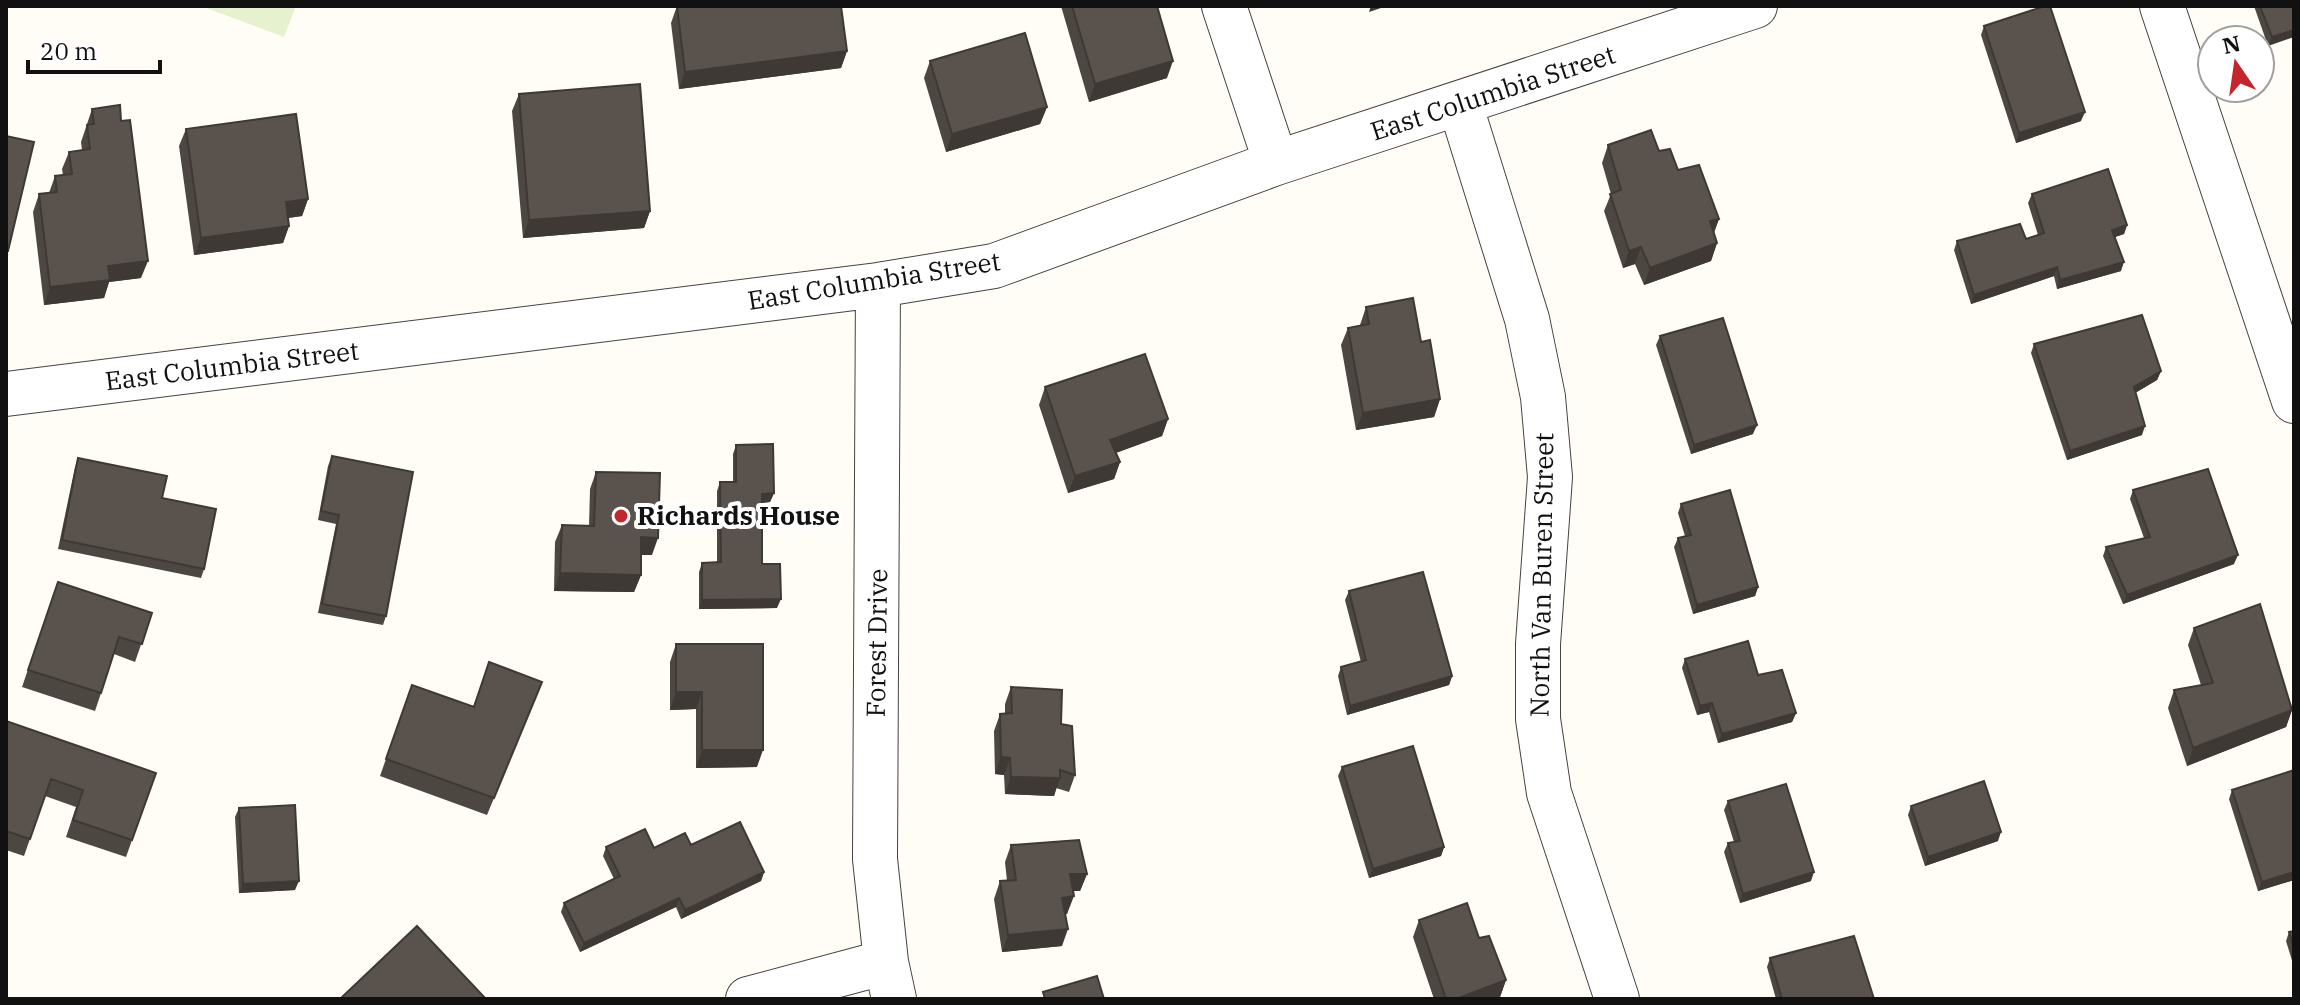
<svg xmlns="http://www.w3.org/2000/svg" width="2300" height="1005" font-family="'IBM Plex Serif',serif">
	<style>
		.pitch { fill: #e6f2cf }
		.lines { fill: none; stroke-linecap: round; stroke-linejoin: round }
		.minor-casing { stroke: #444; stroke-width: 46 }
		.minor { stroke: #fff; stroke-width: 44 }
		.wall { fill: #4d4742 }
		.shaded-wall { fill: #3f3936 }
		.building { fill: #5a524d; stroke: #3f3936; stroke-width: 2 }
		.poi-dot { fill: #c4262e; stroke: #fff; stroke-width: 3 }
		.labels { text-anchor: middle; stroke-width: 8; stroke-linejoin: round; paint-order: stroke }
		.street-label { font-size: 26px; fill: #111; stroke: #fff }
		.poi-label { font-size: 26px; font-weight: bold; fill: #111; stroke: #fff; text-anchor: start }
	</style>
	<rect width="100%" height="100%" fill="#fffdf5"/>
	<path class="pitch" d="M201,6h95l-12,31z"/>
	<g class="lines">
		<g class="minor-casing">
			<path id="minor" d="M1224,6l52,157
				M2162,6l132,395
				M1460,104l67,215 16,78 7,80 -12,167v75l11,74 68,206
				M878,285l-3,574 11,103 8,37
				M6,394l872,-109 116,-19 282,-103 479,-157
				M748,999l138,-37"/>
		</g>
		<use href="#minor" class="minor"/>
	</g>
	<path class="wall" d="M677,6l170,45 -6,17 -162,21 -8,-66z
		M1061,6h96l10,72 -78,24z
		M2254,6h40l-26,40z
		M1984,26l97,95 -65,22 -35,-108z
		M930,61l117,46 -7,17 -94,28 -22,-74z
		M519,94l131,117 -6,17 -121,10 -11,-127z
		M92,109l49,169 -32,4 -5,16 -60,7 -11,-93 6,-18 10,-1 6,-17 8,-1 -1,-6 7,-17 13,-2 -1,-8z
		M186,129l122,70 -6,17 -14,2 1,8 -6,17 -89,12 -15,-109z
		M1608,145l51,6 19,19 41,49 -5,14 3,10 -6,18 -67,24 -9,-21 -12,4 -19,-57 7,-17 -9,-31z
		M2032,194l95,31 -3,9 -9,3 6,34 -64,18 -3,-13 -83,28 -17,-54 3,-9 69,-2 12,-4 -10,-32z
		M1366,307l55,35 19,57 -6,18 -78,13 -15,-85 7,-17 12,-3z
		M1660,336l93,98 -62,20 -35,-109z
		M2034,344l127,27 -4,9 -22,13 7,42 -75,25 -36,-107z
		M1045,387l123,32 -6,17 -46,17 4,9 -6,17 -46,14 -29,-88z
		M736,445l38,48 -4,9 -8,1v61l15,44 -78,1v-37l3,-9h15v-72l3,-9h13v-28z
		M332,456l54,160 -3,9 -65,-12 18,-89 -18,-4 10,-54z
		M78,458l126,111 -3,9 -143,-29 17,-82z
		M596,472l56,83h-11v20l-7,17 -80,-1 1,-49 7,-17 27,1 1,-37z
		M2133,490l101,74 -111,40 -20,-48 3,-9 38,-9 -14,-39z
		M1681,504l77,83 -3,9 -62,18 -19,-67 4,-9 7,-2 -7,-23z
		M58,582l94,31 -17,49 -21,-8 -19,57 -73,-24z
		M1349,591l103,85 -3,9 -102,30 -9,-39 3,-9 20,-5 -16,-62z
		M2194,628l98,82 -6,17 -99,39 -19,-58 6,-18 27,-5 -13,-40z
		M676,644l81,123 -61,1v-59l-26,1v-48z
		M1685,659l73,16 38,38 -4,9 -74,21 -9,-31 -12,3 -15,-47z
		M489,662l53,20 -55,133 -107,-39 32,-91 61,22z
		M1011,687l50,37 14,51 -6,17 -13,-4 -2,8 -49,-2 -1,-19 -9,-1 -1,-43 6,-17h5v-10z
		M6,721l150,52 -30,84 -60,-20 10,-30 -31,-11 -21,60 -18,-6z
		M1342,767l102,80 -3,9 -72,22 -31,-102z
		M2232,790l62,90 -36,11 -29,-92z
		M1728,801l83,80 -71,22 -16,-51 4,-9 6,-1 -10,-32z
		M1911,806l87,35 -73,25 -17,-51z
		M239,808l56,82 -56,3 -4,-76z
		M691,845l73,27 -3,9 -80,38 -5,-12 -96,45 -19,-40 3,-9 50,-24 -11,-23 3,-9 48,1z
		M1011,845l76,29 -7,17h-7l-6,23h-2l-3,32 -60,6 -8,-53 6,-18h7l-2,-19z
		M1419,920l87,60 -6,17 -6,2h-60l-21,-62z
		M2294,931v36l-8,-26 3,-9z
		M1770,958l104,41h-98l-9,-32z"/>
	<path class="shaded-wall" d="M1371,6h16l-18,6z
		M2294,30v7l-26,9 4,-9z
		M847,51l-6,17 -162,21 6,-17z
		M1173,61l-6,17 -78,24 6,-18z
		M1047,107l-7,17 -94,28 6,-18z
		M2085,112l-4,9 -65,22 3,-10z
		M308,199l-6,17 -22,3 6,-17z
		M650,211l-6,17 -121,10 6,-18z
		M1719,219l-7,17 -2,-15z
		M2127,225l-3,9 -15,5 3,-9z
		M289,226l-6,17 -89,12 7,-17z
		M1717,243l-6,18 -67,24 6,-17z
		M1641,247l-6,17 -12,4 6,-17z
		M148,261l-7,17 -32,4 -5,16 -60,7 6,-18 58,-21z
		M2124,262l-3,9 -64,18 3,-9z
		M2057,267l-3,9 -83,28 3,-9z
		M2161,371l-4,9 -27,16 4,-9z
		M1440,399l-6,18 -78,13 7,-17z
		M1168,419l-6,17 -58,21 6,-17z
		M1757,425l-4,9 -62,20 3,-9z
		M2145,426l-3,9 -75,25 3,-9z
		M1120,462l-6,17 -46,14 7,-17z
		M774,493l-4,9 -11,1 3,-9z
		M641,537l17,1 -6,17h-17z
		M2238,555l-4,9 -111,40 4,-9z
		M560,573l81,2 -7,17 -80,-1z
		M1758,587l-3,9 -62,18 4,-9z
		M781,599l-4,9 -78,1 3,-9z
		M1452,676l-3,9 -102,30 3,-9z
		M676,692h26l-6,17 -26,1z
		M1712,703l-3,9 -12,3 3,-9z
		M2292,710l-6,17 -99,39 6,-18z
		M1796,713l-4,9 -74,21 4,-9z
		M702,750h61l-6,17 -61,1z
		M1001,757l9,1 -6,17 -9,-1z
		M1011,777l49,1 -6,18 -49,-2z
		M2001,832l-3,9 -73,25 3,-9z
		M1444,847l-3,9 -72,22 4,-9z
		M764,872l-3,9 -80,38 4,-9z
		M1814,872l-3,9 -71,22 3,-9z
		M2294,872v8l-36,11 4,-9z
		M1070,874h17l-7,17h-17z
		M299,881l-4,9 -56,3 4,-9z
		M1074,896l-7,18 -12,1 7,-17z
		M679,898l-3,9 -96,45 4,-9z
		M1068,929l-6,17 -60,6 6,-17z
		M1506,980l-6,17 -6,2h-38z"/>
	<path class="building" d="M677,6h164l6,45 -162,21z
		M1072,6h85l16,55 -78,23z
		M2045,6h5l35,106 -66,21 -35,-107z
		M2260,6h34v24l-22,7z
		M1025,33l22,74 -95,27 -22,-73z
		M640,84l10,127 -121,9 -10,-126z
		M120,105l1,16 9,-1 18,141 -40,5 2,14 -60,7 -11,-93 18,-2 -2,-16 17,-2 -3,-22 21,-3 -3,-24 7,-1 -2,-15z
		M296,114l12,85 -22,3 3,24 -88,12 -15,-109z
		M1651,130l8,21 11,-2 8,21 21,-5 20,54 -9,2 7,22 -67,25 -9,-21 -12,4 -19,-57 11,-4 -13,-45z
		M6,136l28,6 -26,109h-2z
		M2108,169l19,56 -15,5 12,32 -64,18 -3,-13 -83,28 -17,-54 63,-17 6,15 18,-6 -12,-39z
		M1413,298l8,44 9,-2 10,59 -77,14 -15,-85 21,-4 -3,-17z
		M2142,315l19,56 -27,16 11,39 -75,25 -36,-107z
		M1723,318l34,107 -63,20 -34,-109z
		M1145,354l23,65 -58,21 10,22 -45,14 -30,-89z
		M773,444l1,49 -12,1v70h18l1,35 -79,1v-37l19,-1 -1,-80h16v-37z
		M332,456l81,16 -27,144 -64,-12 17,-89 -18,-4z
		M78,458l89,18 -5,22 54,11 -12,60 -142,-29z
		M2208,469l30,86 -111,40 -21,-48 44,-10 -17,-47z
		M596,472l64,1 -2,65 -17,-1v38l-81,-2 2,-48 32,1z
		M1730,490l28,97 -61,18 -19,-67 13,-3 -10,-31z
		M1423,572l29,104 -102,30 -9,-39 25,-7 -17,-69z
		M58,582l94,31 -10,31 -23,-7 -18,56 -73,-23z
		M2260,604l32,106 -99,38 -19,-58 39,-7 -19,-55z
		M1748,641l10,34 24,-5 14,43 -74,21 -10,-31 -12,3 -15,-47z
		M676,644h87v106h-61v-58h-26z
		M489,662l53,20 -48,116 -108,-39 26,-74 62,22z
		M1011,687l51,3 -1,34 11,2 3,49 -15,-5v8l-49,-1 -1,-19 -9,-1 -1,-43 12,-1z
		M6,721l150,52 -24,67 -59,-20 10,-30 -32,-11 -21,60 -24,-8z
		M1413,746l31,101 -71,22 -31,-102z
		M2294,770v102l-32,10 -30,-92z
		M1984,781l17,51 -73,25 -17,-51z
		M1786,784l28,88 -71,22 -15,-51 12,-2 -12,-40z
		M295,805l4,76 -56,3 -4,-76z
		M740,822l24,50 -79,38 -6,-12 -95,45 -20,-40 56,-27 -14,-29 39,-18 9,19 31,-15 6,12z
		M1079,840l8,34h-17l4,22 -12,2 6,31 -60,6 -8,-54 16,-1 -5,-35z
		M1467,903l12,35 10,-2 17,44 -50,19h-10l-27,-79z
		M417,926l69,73h-146z
		M2294,931v17l-5,-16z
		M1854,936l20,63h-92l-12,-41z
		M1097,976l7,23h-59l-2,-7z"/>
	<circle class="poi-dot" cx="621" cy="516" r="8"/>
	<g class="labels">
		<g class="street-label">
			<text transform="translate(1493 93) rotate(-18)" y="9">East Columbia Street</text>
			<text transform="translate(874 281) rotate(-9)" y="9">East Columbia Street</text>
			<text transform="translate(232 366) rotate(-7)" y="9">East Columbia Street</text>
			<text transform="translate(1542 575) rotate(-89)" y="9">North Van Buren Street</text>
			<text transform="translate(877 643) rotate(-89)" y="9">Forest Drive</text>
		</g>
		<g class="poi-label">
			<text x="637" y="525">Richards House</text>
		</g>
	</g>
	<rect width="2300" height="1005" fill="none" stroke="#111111" stroke-width="16"/>
	<g transform="translate(2236 64) rotate(347)"><circle r="38" fill="#ffffff" stroke="#a0a0a0" stroke-width="2"/>
	<path d="M0-6L14 30L0 20L-14 30Z" fill="#c4262e"/>
	<text y="-12" font-size="22" font-weight="bold" text-anchor="middle" fill="#111111">N</text>
	</g>
	<path d="M28 60v12h132v-12" fill="none" stroke="#111111" stroke-width="4"/>
	<text x="40" y="60" font-size="24" fill="#111111" stroke="#ffffff" stroke-width="6" paint-order="stroke">20 m</text>
</svg>
